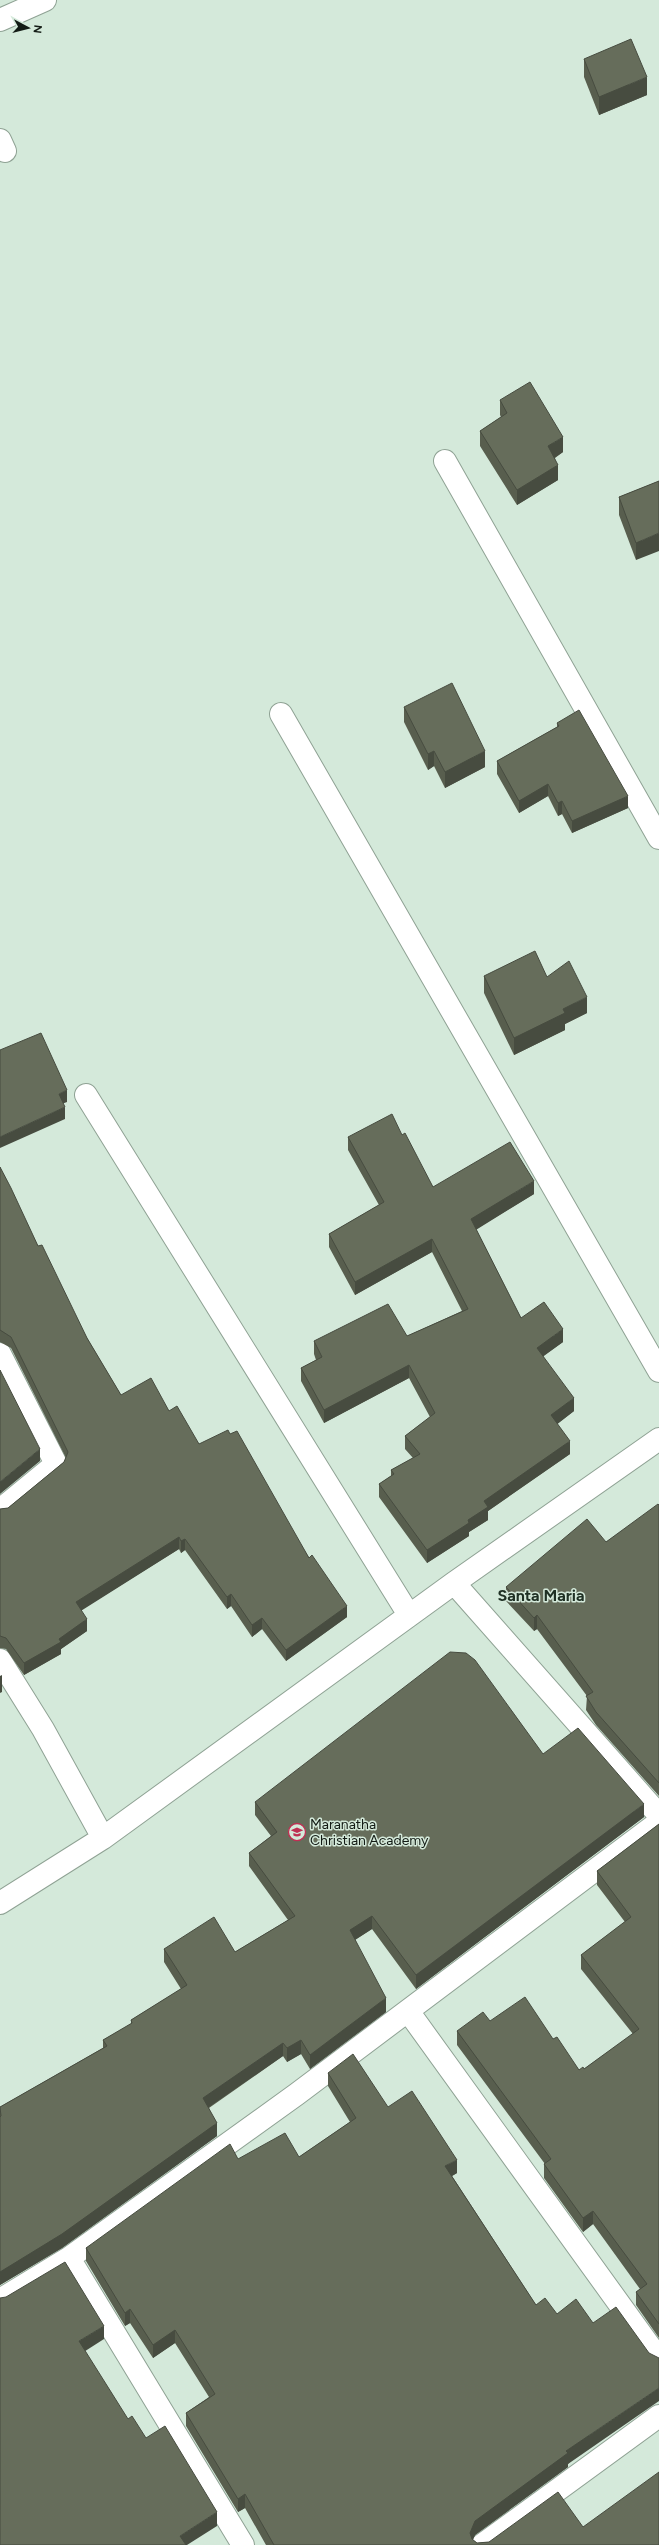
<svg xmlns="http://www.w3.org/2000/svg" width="659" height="2545" font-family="Figtree,sans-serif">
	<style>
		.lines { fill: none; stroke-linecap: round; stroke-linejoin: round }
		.street-casing { stroke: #8fa294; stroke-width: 24 }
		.street { stroke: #fff; stroke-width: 22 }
		.wall { fill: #585e4e }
		.shaded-wall { fill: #474c40 }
		.building { fill: #666d5b; stroke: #474c40 }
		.labels { text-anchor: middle; stroke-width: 3; stroke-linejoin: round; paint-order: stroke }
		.poi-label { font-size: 14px; fill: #131b15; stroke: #d4e9da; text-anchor: start }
		.quarter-label { font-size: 16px; font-weight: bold; fill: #1f3024; stroke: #d4e9da }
	</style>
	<rect width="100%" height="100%" fill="#d4e9da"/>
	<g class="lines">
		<g class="street-casing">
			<path id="street" d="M0,20l45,-20
				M0,140l5,11
				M445,461l214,377
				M281,714l378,657
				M86,1095l323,520
				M0,1354l56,110 -56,46
				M454,1583l205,232
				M0,1660l43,69 60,109
				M0,1903l103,-65 351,-255 205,-144
				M408,2011l251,348
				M69,2258l174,287
				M0,2300l69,-42 228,-164 362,-272
				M482,2545l177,-129"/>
		</g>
		<use href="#street" class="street"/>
	</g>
	<path class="wall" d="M584,59l63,36 -48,20 -15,-38z
		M500,400l63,52 -8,6 3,22 -41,25 -37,-59v-15l21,-14 -1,-2z
		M659,481l-23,79 -17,-45v-18z
		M404,707l81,60 -40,21 -11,-22 -6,4 -24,-48z
		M557,723l71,85 -56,25 -10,-19 -4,2 -10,-20 -29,17 -22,-39v-13l60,-34z
		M484,976l63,1 40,36 -22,11v6l-51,25 -30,-62z
		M402,1135l31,52 101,7 -58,35 45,89 42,24 -20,14 31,55 -17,13 13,30 -82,57v9l-19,12v4l-42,27 -48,-66v-13l12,-8v-6l22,-12 -8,-9v-13l25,-19 -21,-39 -85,45 -23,-42v-13l15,-8 -2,-6v-13l93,-5 55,-25 -30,-59 -77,43 -26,-48v-13l50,-29 -31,-55v-13z
		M0,1167l38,79 49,92 34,57 48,16 30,33 31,-10 117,183 -61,44 -24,-32 -10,8 -21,-31 -4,3 -42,-59 -4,3 -2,-4 -98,61 6,21 -26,18v5l-37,21 -18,-26 -6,-1v-139l8,-1 56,-46 2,-4 -55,-110 -11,-6z
		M659,1505v291l-63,-71 -10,-15 1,-14 -50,-67 -3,2 -28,-30v-14l100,-45z
		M543,1754l101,63 -228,172 -44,-60 -17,11 31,72 -76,57 -9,-15 -14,8 -4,-6 -74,52 8,28 -155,112 -62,37v-178l103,-59v-8l28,-16v-4l50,-31 -17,-27v-13l71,3 53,-32 -39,-54v-13l22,-17 -16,-21v-13z
		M659,1824v514l-23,-33v-13l4,-3 -47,-65 -10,8 -39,-54v-14h1l-88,-119v-14l33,-10 63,18 26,31 5,-1 49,-35 -52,-65v-14l44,-33 -28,-37v-14z
		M328,2073l60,34 69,66 -5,3 84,129 21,9 36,9 56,30 -81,111v3l-93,68 -2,5 4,3 12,-1 94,-15 76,18h-393l-21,-37 -7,4 -52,-86v-13l23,-16 -34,-54 -22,15 -23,-35 -5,3 -39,-65v-13l152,-89 61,-2 51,-35 -22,-36z"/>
	<path class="shaded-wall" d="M647,77v18l-48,20v-18z
		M563,437v15l-15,10v-16z
		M558,465v15l-41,25v-15z
		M659,533v18l-23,9v-17z
		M434,751v15l-6,4v-16z
		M485,751v16l-40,21v-16z
		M548,784v12l-29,17v-12z
		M628,796v12l-56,25v-12z
		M562,801v13l-4,2v-13z
		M587,997v16l-22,11v6l-51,25v-17l49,-29z
		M67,1090v12l-8,3v-11z
		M65,1107v12l-65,29v-11z
		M534,1181v13l-63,39v-14z
		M432,1239v13l-77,43v-13z
		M563,1329v13l-26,19v-13z
		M409,1365v13l-85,45v-13z
		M574,1398v13l-23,18v-14z
		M570,1441v13l-82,57v9l-19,12v4l-42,27v-13l41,-30 16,-19z
		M40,1449v12l-40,33v-12z
		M179,1537v12l-103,65v-12z
		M185,1539v11l-4,3v-12z
		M231,1594v12l-4,3v-12z
		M347,1606v11l-61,44v-11z
		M537,1615v14l-3,2v-13z
		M262,1618v11l-10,8v-12z
		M87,1619v12l-26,18v5l-37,21v-12z
		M2,1675v17l-2,1v-17z
		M644,1804v13l-228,172v-14z
		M372,1916v13l-22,14v-13z
		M386,1998v14l-76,57v-14z
		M301,2040v14l-14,8v-14z
		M283,2043v13l-80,55v-13z
		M217,2123v13l-155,112 -62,37v-13z
		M457,2160v13l-12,7v-14z
		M593,2211v13l-10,8v-14z
		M130,2309v14l-5,3v-13z
		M104,2326v13l-25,16v-14z
		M175,2330v13l-22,15v-13z
		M659,2388v13l-91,63v3l-93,68 -5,10v-12l5,-12 91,-70z
		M245,2494v14l-7,4v-13z
		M217,2512v14l-30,19h-7v-9z"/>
	<path class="building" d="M631,39l16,38 -48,20 -15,-38z
		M530,382l33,55 -15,9 10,19 -41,25 -37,-59 27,-18 -7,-13z
		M659,481v52l-23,10 -17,-46z
		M452,683l33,68 -40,21 -11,-21 -6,3 -24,-47z
		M579,710l49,86 -56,25 -10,-20 -4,2 -10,-19 -29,17 -22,-40 62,-35 -2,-3z
		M535,951l12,26 22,-16 18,36 -24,12 2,4 -51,25 -30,-62z
		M41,1033l26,57 -8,4 6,13 -65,30v-87z
		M392,1114l10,21 3,-2 28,54 77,-45 24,39 -63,38 50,99 23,-16 19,27 -26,19 37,50 -23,17 19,26 -86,60 4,6 -20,13 1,3 -42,27 -48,-66 15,-10 -3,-4 29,-16 -15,-18 30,-23 -26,-48 -85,45 -23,-42 21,-11 -8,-16 74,-37 19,32 61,-27 -36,-70 -77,43 -26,-48 55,-32 -36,-65z
		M0,1167l11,21 27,58 4,-1 45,93 34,57 30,-17 18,33 8,-5 22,38 29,-14 2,4 7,-3 72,127 3,-3 35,51 -61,44 -24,-32 -10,7 -21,-31 -4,3 -42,-58 -4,2 -2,-4 -103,65 11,17 -28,20 2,3 -37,21 -18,-25 -6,-2v-127l8,-1 56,-46 4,-10 -57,-115 -11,-7z
		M0,1370l40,79 -40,33z
		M658,1504l1,1v278l-63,-71 -10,-16 7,-4 -56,-77 -3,3 -28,-31 81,-68 19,23z
		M450,1652l16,1 9,7 68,94 35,-26 66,76 -228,171 -44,-59 -22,14 36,68 -76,57 -9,-15 -14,8 -4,-5 -80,55 14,25 -155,111 -62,38v-155l1,-1 -1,-9 107,-61 -4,-6 29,-17 -1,-3 56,-35 -23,-36 50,-32 21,35 60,-36 -46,-63 28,-21 -22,-30z
		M659,1824v500l-23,-32 11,-8 -54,-73 -10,7 -39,-54 7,-5 -94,-128 26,-19 7,9 35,-24 28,42 4,-2 22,33 4,-3 1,2 55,-40 -58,-74 50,-38 -34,-46z
		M353,2054l35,53 24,-16 45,69 -12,6 91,139 9,-7 12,16 19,-15 17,24 23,-16 33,46 10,5v30l-93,63 2,2 -93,68 -5,12 2,6 5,4 12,-1 69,-50 25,35 76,-55v73h-385l-29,-51 -7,5 -52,-86 29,-19 -40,-64 -22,15 -23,-36 -5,4 -39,-65 144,-104 8,15 47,-26 14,24 57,-39 -28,-45z
		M65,2262l39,64 -25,15 49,78 4,-3 14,22 19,-12 52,86 -37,24 6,9h-186v-247l6,-1z"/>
	<defs>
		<g id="school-ring" transform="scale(0.9)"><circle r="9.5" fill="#d4e9da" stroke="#bf2f53" stroke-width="1.5"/><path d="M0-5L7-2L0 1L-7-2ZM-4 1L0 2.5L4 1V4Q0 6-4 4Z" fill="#bf2f53"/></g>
	</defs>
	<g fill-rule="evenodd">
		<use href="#school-ring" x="297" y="1832"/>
	</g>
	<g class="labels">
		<g class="poi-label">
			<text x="310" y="1829">Maranatha<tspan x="310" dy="16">Christian Academy</tspan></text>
		</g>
		<g class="quarter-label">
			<text x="541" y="1601">Santa Maria</text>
		</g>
	</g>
	<g transform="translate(28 28) rotate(97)" stroke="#d4e9da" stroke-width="3" paint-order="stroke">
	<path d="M0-3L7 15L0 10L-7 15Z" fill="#131b15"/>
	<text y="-6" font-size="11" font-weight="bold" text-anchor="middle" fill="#131b15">N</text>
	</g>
</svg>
